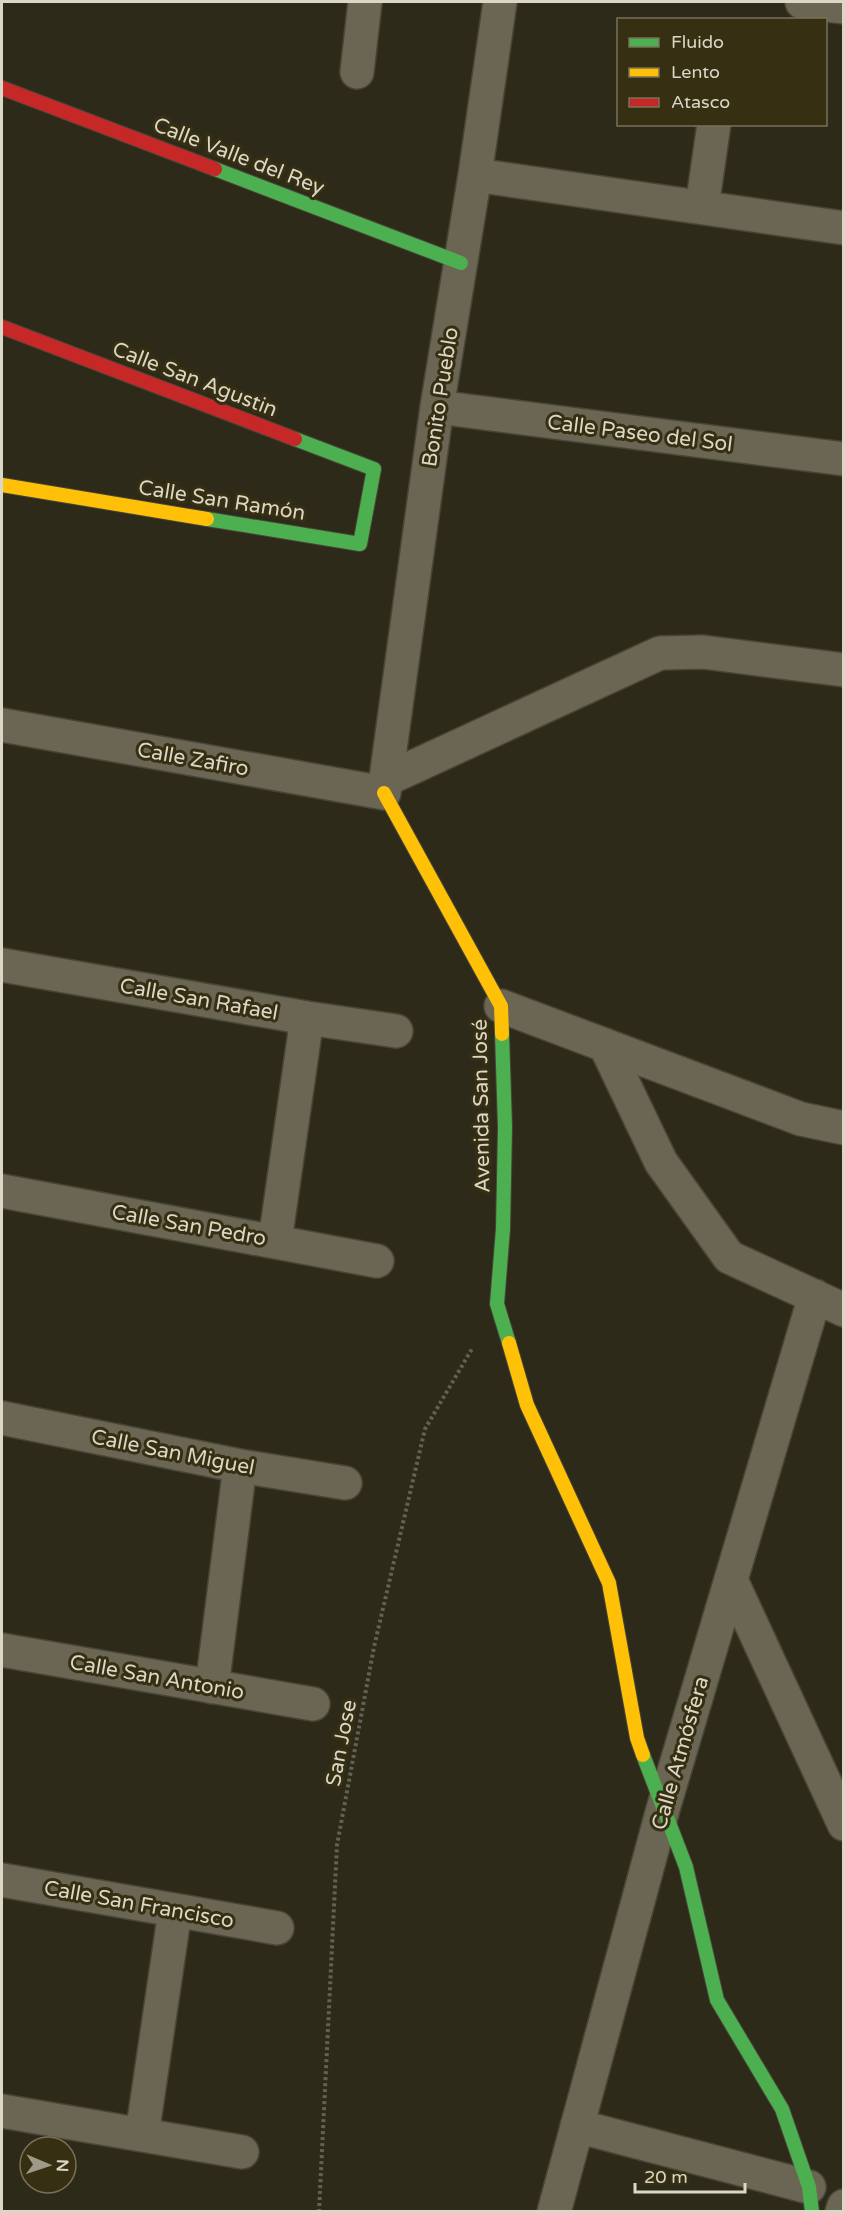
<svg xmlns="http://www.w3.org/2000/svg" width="845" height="2213" font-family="'Varela Round',sans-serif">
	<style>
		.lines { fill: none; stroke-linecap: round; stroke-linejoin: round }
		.street-casing { stroke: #484537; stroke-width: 36 }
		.fast-casing { stroke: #484537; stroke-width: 16 }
		.slow-casing { stroke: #484537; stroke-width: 16 }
		.jam-casing { stroke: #484537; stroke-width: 16 }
		.path { stroke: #646152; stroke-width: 4; stroke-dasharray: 3 3; stroke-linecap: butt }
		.street { stroke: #6a6653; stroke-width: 33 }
		.fast { stroke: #4caf50; stroke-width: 14 }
		.slow { stroke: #ffc107; stroke-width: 14 }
		.jam { stroke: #c62828; stroke-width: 14 }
		.labels { text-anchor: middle; stroke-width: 6; stroke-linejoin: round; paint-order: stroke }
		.street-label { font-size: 21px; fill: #dbd7c7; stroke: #362f12 }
	</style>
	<rect width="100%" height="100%" fill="#2e2a1a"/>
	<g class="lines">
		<g class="street-casing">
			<path id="street" d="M802,2l42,5
				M357,72l8,-70
				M475,175l369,53
				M702,207l12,-83
				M437,407l407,52
				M2,725l382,68 53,-386 38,-232 25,-173
				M385,780l275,-127 43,-1 141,18
				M2,965l305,53 89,13
				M501,1006l300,113 43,9
				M605,1045l56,117 68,95 115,53
				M2,1191l375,70
				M275,1241l32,-223
				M2,1418l238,48 105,17
				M731,1580l113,244
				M2,1650l311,54
				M212,1687l28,-221
				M2,1880l275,48
				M2,2111l240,41
				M577,2126l232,61
				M142,2135l33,-224
				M554,2212l109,-403 152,-513
				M842,2212l2,-6"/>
		</g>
		<g class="fast-casing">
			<path id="fast" d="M215,169l246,94
				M207,519l153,25 14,-75 -79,-30
				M502,1034l3,93 -2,102 -6,75 12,39
				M643,1755l43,112 31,133 65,109 27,78 3,25"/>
		</g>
		<g class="slow-casing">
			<path id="slow" d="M2,485l205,34
				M384,793l117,213 1,28
				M509,1343l18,62 82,178 28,155 6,17"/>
		</g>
		<g class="jam-casing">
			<path id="jam" d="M2,88l213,81
				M2,327l293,112"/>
		</g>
		<path class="path" d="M319,2212l18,-367 37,-198 51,-218 48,-82"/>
		<use href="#street" class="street"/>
		<use href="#fast" class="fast"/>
		<use href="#slow" class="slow"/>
		<use href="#jam" class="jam"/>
	</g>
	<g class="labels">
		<g class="street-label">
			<text transform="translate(239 156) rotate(21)" y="7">Calle Valle del Rey</text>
			<text transform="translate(195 379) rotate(21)" y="7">Calle San Agustin</text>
			<text transform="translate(440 397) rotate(-81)" y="7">Bonito Pueblo</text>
			<text transform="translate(640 433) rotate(7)" y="7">Calle Paseo del Sol</text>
			<text transform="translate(222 500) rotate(9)" y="7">Calle San Ramón</text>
			<text transform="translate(193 759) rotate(10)" y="7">Calle Zafiro</text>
			<text transform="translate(199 999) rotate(10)" y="7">Calle San Rafael</text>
			<text transform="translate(481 1106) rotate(-91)" y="7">Avenida San José</text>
			<text transform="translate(189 1225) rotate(10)" y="7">Calle San Pedro</text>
			<text transform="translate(173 1452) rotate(11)" y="7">Calle San Miguel</text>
			<text transform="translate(157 1677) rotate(10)" y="7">Calle San Antonio</text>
			<text transform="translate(341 1743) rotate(-79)" y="7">San Jose</text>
			<text transform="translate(680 1753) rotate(-74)" y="7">Calle Atmósfera</text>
			<text transform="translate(139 1904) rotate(10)" y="7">Calle San Francisco</text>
		</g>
	</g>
	<rect width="845" height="2213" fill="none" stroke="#dbd7c7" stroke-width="6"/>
	<rect x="617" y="18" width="210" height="108" fill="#362f12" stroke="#78725a" stroke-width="1.5"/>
	<rect x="629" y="38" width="30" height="9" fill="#4caf50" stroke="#78725a" stroke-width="1.5"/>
	<text x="671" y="48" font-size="18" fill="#dbd7c7">Fluido</text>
	<rect x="629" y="68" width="30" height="9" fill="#ffc107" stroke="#78725a" stroke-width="1.5"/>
	<text x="671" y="78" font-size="18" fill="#dbd7c7">Lento</text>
	<rect x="629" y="98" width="30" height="9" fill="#c62828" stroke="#78725a" stroke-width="1.5"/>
	<text x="671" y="108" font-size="18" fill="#dbd7c7">Atasco</text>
	<g transform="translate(48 2165) rotate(92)"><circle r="28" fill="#362f12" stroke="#78725a" stroke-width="1.5"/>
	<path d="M0-4.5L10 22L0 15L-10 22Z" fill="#9e9a8a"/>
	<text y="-9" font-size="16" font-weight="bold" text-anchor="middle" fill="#dbd7c7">N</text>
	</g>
	<path d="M635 2183v9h110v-9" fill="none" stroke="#dbd7c7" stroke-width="3"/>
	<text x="644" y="2183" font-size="18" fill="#dbd7c7" stroke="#362f12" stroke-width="4.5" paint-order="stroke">20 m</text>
</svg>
